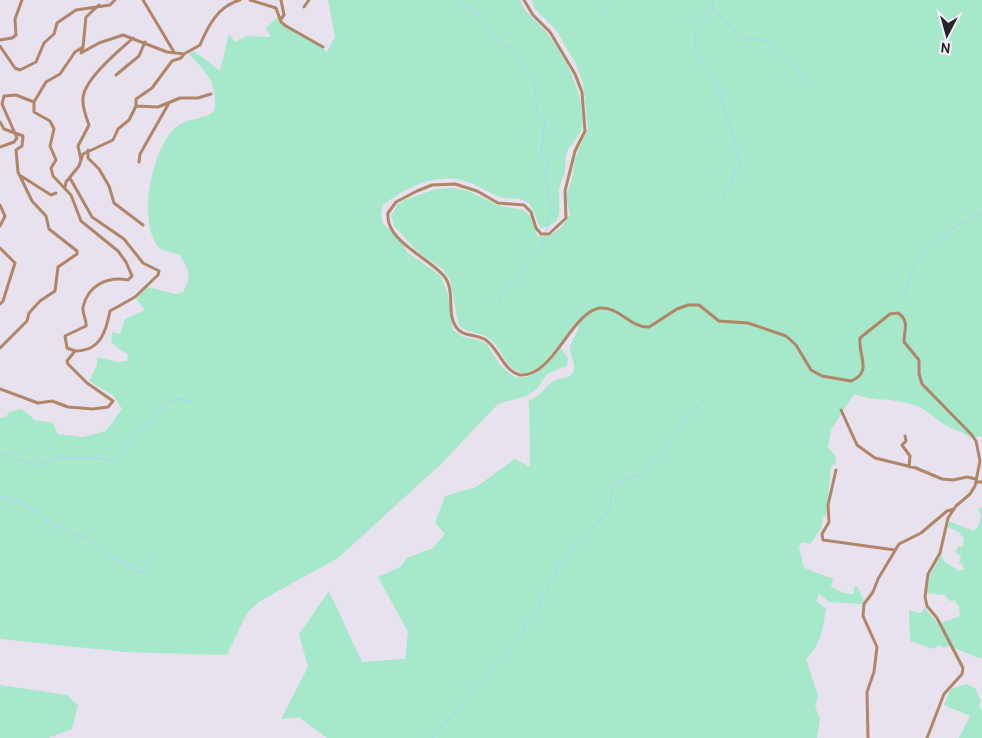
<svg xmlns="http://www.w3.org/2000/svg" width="982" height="738" font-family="Cabin,sans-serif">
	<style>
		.green { fill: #a6e8ca }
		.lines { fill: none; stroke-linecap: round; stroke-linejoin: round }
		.stream { stroke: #aad1fb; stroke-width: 1 }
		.minor { stroke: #b08568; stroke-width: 3 }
	</style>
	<rect width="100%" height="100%" fill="#e8e2ef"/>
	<path class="green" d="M328,0h192c5,14 17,21 26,32 19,25 39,61 36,94 -2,11 -11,17 -15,26 -3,6 -1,13 -2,19 -1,6 -5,12 -6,18 -1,18 7,34 -18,39 -5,-8 -6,-18 -12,-24 -8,-8 -20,-4 -29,-7 -11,-4 -21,-11 -32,-15 -30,-11 -62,5 -85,23l-2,9 2,10 18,16 6,12 34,24 7,19 5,35 10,7 16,3 8,4 13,21 13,11c23,7 34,-14 47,-29l8,11 -1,8 -20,8 -11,16 -10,6 -28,8 -58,61 -102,93 -78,43 -13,12 -20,42 -102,-3 -125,-13v-221l6,-1 3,-5 13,-3 13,11 18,3 5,11 25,3 23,-6 16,-22 -9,-14 -24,-14 8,-16v-8l20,5 10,-1 1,-7 -8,-4 -9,-8 1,-10 8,2 5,-15 20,-9 -9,-11 11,-12 29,7 7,-2c9,-17 6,-21 -3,-37 -8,-4 -18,-2 -23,-10 -19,-27 -5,-94 17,-116 12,-12 30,-8 41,-19 2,-28 -8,-37 -26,-56l5,-3 26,20 9,-37 6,8 12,-6 24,1 -5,-9 12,-12c6,13 21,18 33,23 6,3 11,9 16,13l8,-15z
		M532,0h450v436l-11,2c-8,-6 -16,-8 -24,-12 -13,-7 -20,-18 -36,-22 -19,-6 -38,-3 -57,-10l-23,36 -3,17 8,10 -1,7 -4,2 -5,50 -3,2 -2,11 -11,15 -8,-2 -3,5 5,21c11,3 17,8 29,10l-2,9 13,6 10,1v-7h4l6,14 -3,3 -32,-2 -10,-8 -3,7 10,7c-3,20 -5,37 -20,51l12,37 -3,11 5,11 -3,20h-490l-28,-21 -18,2 27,-52 -9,-33 30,-43 33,71 43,-3 3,-27 -30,-55 22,-10 7,-9 26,-10 12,-14 -10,-11 10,-27 31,-9 39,-28 15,8 -1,-67c16,-5 14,-14 27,-20 5,-2 15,-2 17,-8 4,-9 -3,-15 -3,-23 0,-7 6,-14 9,-21l-2,-4 -38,44 -14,6c-20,-4 -20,-21 -33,-33 -7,-8 -24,-8 -33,-15l-9,-46 -7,-11 -23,-15 -26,-28 -3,-10 6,-11 7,-5 32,-11 18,-1 14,3 32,15 24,4 6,6 7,19c15,6 24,-8 33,-20l-4,-18 6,-18 3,-21 13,-30 -5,-45 -7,-19 -20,-34 -22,-22z
		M982,507v152l-33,-13 -5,2 -5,-3 -5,4 -24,-8 -1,-31 11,3 5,-5 13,16 22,-8 -1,-9 -5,-7 -4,1 -6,-6 -17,-2 3,-18 11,-20 4,7 14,9 5,-2 -1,-4 -4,-2 2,-6 -6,-5 4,-6 4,1 1,-8 -5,-7 -12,-5 2,-6 25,10 5,-6 2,-10 -3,-6z
		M966,684l9,4 6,13 -2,6 3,3v28h-23l11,-22 -26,-11 7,-16z
		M0,685l67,10 11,10 -6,24 -24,9h-48z"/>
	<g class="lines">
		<path class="stream" d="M106,0l4,3
			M460,0l2,5 14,7 21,30 15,6 22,30 3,34 8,12 -4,29 9,12 -5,6 6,40 -9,36 -21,27 -19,18 -4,14
			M713,0v8l-18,26v14l23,37 22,77 -18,38
			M713,8l27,29 26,4 32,30 11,14
			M603,16l13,-16
			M904,294c4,-7 4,-15 8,-22 8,-18 29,-36 46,-47 7,-4 16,-6 24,-11
			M0,456l10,-4 8,8 15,4h10l11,-6h41l19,3 8,-7 12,-20 16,-11 13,-18 16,-6 13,3
			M0,495l35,15 17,14 35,15 25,19 30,15 15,-22
			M432,738l84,-94 11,-24 9,-9 24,-47 49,-54 4,-25 29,-11 20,-21 42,-54"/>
		<path class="minor" d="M143,0l31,52
			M250,0l26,8 5,14 5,4 37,21
			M524,0l9,15 17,17 25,42 7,18 3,39 -10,20 -10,40 1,27 -17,16h-8l-5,-6 -5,-16 -7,-7 -26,-2 -21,-12 -22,-7 -23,1 -15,6 -21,11 -8,11c-3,28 40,44 56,63 12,15 2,37 12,51 7,11 22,6 31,14 13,10 16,29 33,34 33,3 51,-63 80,-67 18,-2 31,20 49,19l28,-18 11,-4h11l20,16 29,2 38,13 10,9 15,25 11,6 29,5c22,-9 7,-25 9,-43l30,-24 8,-1c12,8 6,17 6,29l15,18v14l3,10 49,50 5,7 4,20 -5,25 -5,8 -14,12 -8,12 -8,35 -12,21 -3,23 2,9 10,12 26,50 -1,6 -18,20 -17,44
			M304,7l5,-7
			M281,19l3,-4 -3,-15
			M0,40l12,-2 4,-3 -1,-16 7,-19
			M0,46l15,22 5,2 16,-8 8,-19 10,-9 3,-11 19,-13 34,-5 5,-5
			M83,47l-2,6 18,-10 24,-8 44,17 17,2
			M116,75l23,-19 6,-14
			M34,102v10l16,9 4,8 -4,17 6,14 -5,8 2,8 18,19 10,26 37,30 8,11 6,14 -4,4c-20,-4 -40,5 -45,27 -1,7 4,13 3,19l-21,10 2,12 8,3
			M34,102l12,-20 14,-8 15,-22 8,-5 3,-30 13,-12
			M136,106v-7l16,-11 20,-27 9,-3 3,-4 16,-9c8,-19 18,-39 40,-45
			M0,122l4,7 19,7 -1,10 -6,4 2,22 14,29 14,15 3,13 28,22v3l-19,13 -3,24 -15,10 -11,12 -2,8 -27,27
			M0,147l14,-5 3,-4 -15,-34 2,-8 12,-1 18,7
			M88,150v8l11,11 10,17 5,17 29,22
			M81,160l-3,-14 11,-21c-3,-8 -7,-18 -6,-27 2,-20 36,-47 50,-60
			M139,162l1,-8 29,-51
			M21,176l30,19 5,-2
			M70,178l22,39 32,22 19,24 16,8 -1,4 -23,22 -25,14c-4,20 -9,40 -35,40
			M65,188l1,-6 13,-16 4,-12 30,-14 5,-11 11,-9 7,-14 22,1 22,-9h18l13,-4
			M0,205l5,11 -5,10
			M0,248l15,15 -12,38 -3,3
			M0,389l38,14 14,-2 16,6 25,2 15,-2 5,-6 -26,-18 -19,-19 -1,-3 8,-10
			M841,410l16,35 18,13 41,10 26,11 11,1 14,-3 9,2
			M905,436l1,5 -4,4 8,11 -1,11
			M836,470l-8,35 1,17 -7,12 1,6 72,10
			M976,482h6
			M868,738l-1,-46 7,-20 3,-25 -14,-31 1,-12 9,-12 5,-13 21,-35 22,-11 26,-22 7,-2"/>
	</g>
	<g transform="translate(947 35) rotate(186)" stroke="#f5effc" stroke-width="4" paint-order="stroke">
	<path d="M0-4L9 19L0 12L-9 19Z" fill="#28252a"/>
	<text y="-8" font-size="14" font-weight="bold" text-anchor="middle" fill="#28252a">N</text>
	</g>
</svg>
